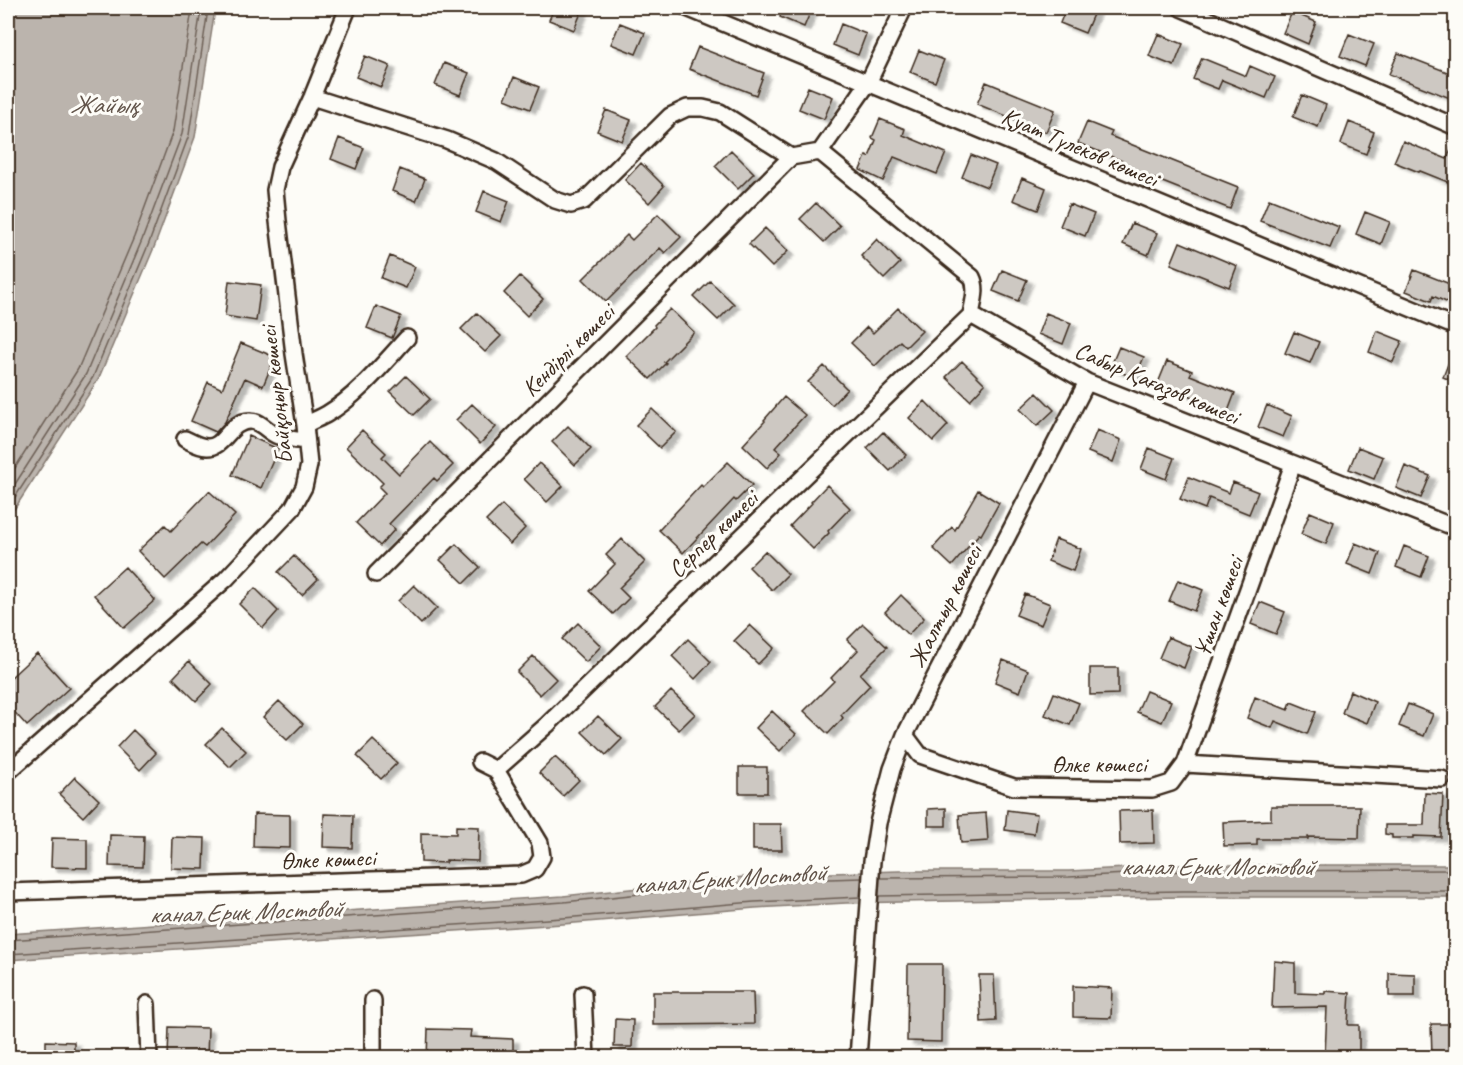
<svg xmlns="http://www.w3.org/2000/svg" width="1463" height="1065" font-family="Caveat,sans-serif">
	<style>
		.water { fill: #bbb4ad; stroke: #887d74; stroke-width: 1.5 }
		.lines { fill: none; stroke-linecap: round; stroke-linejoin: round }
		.shore { stroke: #6e6157; stroke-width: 1.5 }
		.building { fill: #cdc8c2; stroke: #3b2a1e; stroke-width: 1.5; filter: url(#shadow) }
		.street-casing { stroke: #3b2a1e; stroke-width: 20 }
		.street { stroke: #fdfcf7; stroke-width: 15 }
		.labels { text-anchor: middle; stroke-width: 6; stroke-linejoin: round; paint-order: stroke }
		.street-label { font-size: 24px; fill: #3b2a1e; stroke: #fdfcf7 }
		.water-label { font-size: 26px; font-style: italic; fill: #615349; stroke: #fdfcf7 }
	</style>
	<defs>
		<filter id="shadow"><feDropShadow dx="6" dy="4" stdDeviation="1.5" flood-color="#0004"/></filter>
	</defs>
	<rect width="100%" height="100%" fill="#fdfcf7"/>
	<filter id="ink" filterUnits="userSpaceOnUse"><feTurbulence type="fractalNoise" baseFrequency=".0167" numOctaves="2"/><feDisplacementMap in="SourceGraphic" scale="12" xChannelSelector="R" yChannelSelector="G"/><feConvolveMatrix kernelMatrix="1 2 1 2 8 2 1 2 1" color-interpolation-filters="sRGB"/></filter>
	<g filter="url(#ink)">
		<path class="water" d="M8,8h204l2,8 -19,121 -40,108 -57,135 -81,125 -9,13z
			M1183,865h272v32h-272l-337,6 -91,5 -192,16 -555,36v-26l555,-38 200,-21 136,-4h170z"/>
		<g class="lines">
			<path class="shore" d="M8,479l70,-110 56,-132 39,-106 18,-115 -1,-8
				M8,495l78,-121 56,-134 40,-106 18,-118 -1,-8
				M8,508l85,-131 56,-134 40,-108 18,-119v-8
				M880,878l189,-1 115,-6 272,-1
				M879,896l304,-5h273
				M8,940l556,-38 199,-21 99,-3
				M8,954l555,-36 191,-16 106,-5"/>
		</g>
		<path class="building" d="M554,8h29l-9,22 -25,-10z
			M783,8h29l-8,19 -24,-10z
			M1066,8h17l11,4 -9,21 -25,-10z
			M1292,12l24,10 -8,22 -25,-11z
			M620,23l25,10 -9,21 -25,-10z
			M841,24l25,10 -8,21 -25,-10z
			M1158,34l25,10 -9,22 -25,-10z
			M1349,34l25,10 -9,22 -25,-10z
			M698,47l66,26 -8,22 -67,-26z
			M919,50l25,10 -9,22 -25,-10z
			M1398,53l57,22v25l-66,-26z
			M365,56l25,10 -9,21 -25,-10z
			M1202,58l44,18 4,-10 25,11 -9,21 -44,-18 -4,9 -25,-10z
			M444,63l25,10 -9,22 -25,-10z
			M514,77l25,10 -9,22 -25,-10z
			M986,82l69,28 -9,22 -69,-28z
			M808,87l25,10 -9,22 -25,-10z
			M1302,95l24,10 -8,22 -25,-10z
			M606,110l25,10 -9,21 -25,-10z
			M880,119l25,10 -2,6 43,18 -9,21 -43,-17 -11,24 -23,-11 6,-14 3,1 7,-17 -4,-2z
			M1087,122l25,10 -2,4 128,51 -8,22 -110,-44 2,-4 -44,-18z
			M1349,122l25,10 -8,22 -25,-10z
			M339,138l25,10 -8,21 -25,-10z
			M1455,138v47l-35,-14 -1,1 -25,-10 9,-21 44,18z
			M731,150l23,23 -16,16 -23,-23z
			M971,155l25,10 -9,22 -25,-10z
			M641,163l23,23 -15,17 -24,-23z
			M400,169l25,10 -9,22 -24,-10z
			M1022,178l24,10 -8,22 -25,-10z
			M484,191l25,10 -8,21 -25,-10z
			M1269,199l70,28 -9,21 -70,-27z
			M816,203l24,23 -16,16 -24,-23z
			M1069,204l25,10 -9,22 -25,-10z
			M1365,212l25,10 -9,22 -25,-10z
			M658,214l23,23 -16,16 -5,-5 -54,54 -23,-23 44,-44 5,5z
			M1132,223l25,10 -9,22 -25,-11z
			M765,228l23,23 -16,16 -23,-23z
			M877,239l23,24 -16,16 -23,-23z
			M1180,242l57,24 -8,21 -58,-23z
			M390,256l25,11 -9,21 -25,-10z
			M1002,270l25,10 -9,21 -25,-10z
			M1414,270l41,16v20l-22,-10 -2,5 -25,-10z
			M520,276l23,23 -16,17 -23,-23z
			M229,281l32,4 -5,36 -31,-5z
			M710,281l24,23 -16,16 -24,-23z
			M376,306l25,10 -9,22 -25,-10z
			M898,308l24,23 -16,16 -6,-6 -25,25 -24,-23 16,-16 6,6z
			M670,309l24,23 -30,30 2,1 -16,16 -24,-23 29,-29 -1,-2z
			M477,313l24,23 -16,16 -24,-23z
			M1046,313l25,10 -8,21 -25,-10z
			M1377,331l25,10 -9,21 -24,-10z
			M1294,332l25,10 -9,21 -25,-10z
			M241,343l34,14 -12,29 -18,-8 -20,44 -9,10 -25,-11 17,-39 14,7z
			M1455,346v36l-12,-5z
			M1119,347l25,10 -9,21 -25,-10z
			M962,361l23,23 -15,16 -24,-23z
			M1167,361l25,10 -2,4 45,18 -8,21 -25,-10 1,-3 -45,-18z
			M824,366l23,23 -15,16 -24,-23z
			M406,376l24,23 -16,16 -24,-23z
			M1037,393l17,17 -17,16 -17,-17z
			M784,397l21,18 -30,33 6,5 -14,15 -24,-23 22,-24 -1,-1z
			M925,401l23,24 -15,16 -24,-23z
			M472,404l24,23 -16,17 -24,-24z
			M1267,405l25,11 -9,21 -25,-10z
			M652,409l24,23 -16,16 -24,-23z
			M568,426l23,23 -16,16 -23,-23z
			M362,430l24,23 -4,4 17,17 31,-32 23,23 -16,16 -3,-3 -45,46 6,5 -15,17 -24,-23 29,-30 -6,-6 4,-4 -37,-36z
			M1097,430l24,10 -8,22 -25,-10z
			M883,432l23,23 -16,16 -23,-23z
			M249,436l29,13 -17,39 -29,-13z
			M1358,447l25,10 -9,22 -25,-10z
			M1149,448l25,10 -8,21 -25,-10z
			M728,462l24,23 -16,16 -2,-2 -51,54 -24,-23 42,-45 2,2z
			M539,463l24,23 -16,16 -23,-23z
			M1405,466l25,10 -9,22 -25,-10z
			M1189,477l40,16 4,-11 25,10 -9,22 -40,-16 -4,11 -25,-10z
			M827,485l23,23 -22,23 1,2 -16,16 -23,-23 22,-23 -1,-1z
			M978,490l21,13 -18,32 -2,-1 -27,32 -19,-18 19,-21 3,3z
			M209,491l26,24 -30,32 -4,-3 -36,35 -27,-28 27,-26 6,6z
			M502,505l23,23 -15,16 -24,-23z
			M1310,512l24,10 -8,22 -25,-10z
			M622,539l23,23 -26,26 10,10 -16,16 -24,-23 26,-27 -9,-9z
			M1056,539l25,10 -8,22 -25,-10z
			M1355,543l25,10 -8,21 -25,-10z
			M456,544l24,23 -16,16 -24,-23z
			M1404,546l25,10 -8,21 -25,-10z
			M765,551l23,23 -16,16 -23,-23z
			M294,556l24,23 -16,16 -24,-23z
			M125,567l30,33 -31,28 -30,-33z
			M1178,580l25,10 -9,21 -25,-10z
			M414,585l23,23 -16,16 -23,-23z
			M255,588l23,23 -15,17 -24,-24z
			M1025,594l25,10 -9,21 -25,-10z
			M901,595l23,23 -16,17 -23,-23z
			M1260,602l25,10 -9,22 -25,-10z
			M578,623l23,23 -15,16 -24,-23z
			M863,624l24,23 -27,27 10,11 -29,30 2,3 -15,16 -24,-23 30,-30 -3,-3 27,-28 -11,-10z
			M750,625l24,23 -16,16 -24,-23z
			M1168,637l24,10 -8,21 -25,-10z
			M688,639l23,23 -16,17 -23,-23z
			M37,653l32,35 -42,38 -19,-21v-25z
			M533,656l23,23 -16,16 -23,-23z
			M1003,660l25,10 -8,22 -25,-10z
			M189,661l23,23 -16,17 -23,-23z
			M1090,668h28v26l-28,1z
			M671,691l24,23 -16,16 -24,-23z
			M1146,691l25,10 -9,21 -25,-10z
			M1350,691l25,11 -8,21 -25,-10z
			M1054,693l25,10 -9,22 -25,-10z
			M1255,697l33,13 3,-8 25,10 -9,22 -32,-13 -3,7 -25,-10z
			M279,701l24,23 -16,16 -24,-23z
			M1408,704l25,10 -9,22 -25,-10z
			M772,711l24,23 -16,17 -24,-23z
			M598,716l24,23 -16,16 -24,-23z
			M222,728l24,23 -16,16 -24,-23z
			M133,730l23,23 -16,17 -23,-23z
			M373,740l24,23 -16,16 -24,-23z
			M555,757l24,23 -16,16 -24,-23z
			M739,767h28v26h-28z
			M75,777l24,23 -16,17 -24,-23z
			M1425,793l18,1 -2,43 -28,-1v2h-21v-3l-7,-1v-9h39z
			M1271,806h89l-1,32 -51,-1v2h-51v6l-33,1 -1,-24 48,-2z
			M946,808v18h-18v-17z
			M1007,810l30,4 -3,20 -29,-4z
			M1153,810l1,33 -34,1 -1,-33z
			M986,813l2,28 -27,2 -2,-28z
			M254,814l36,1v33l-37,-1z
			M324,814l29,1 -1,33 -29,-1z
			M753,824h28l1,26h-29z
			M456,826l23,1 -1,34 -32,-1v3l-25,-1v-29l35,1z
			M110,835l34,1 -1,31 -34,-1z
			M172,837l33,1 -1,31 -33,-1z
			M52,838l35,1v29l-36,-1z
			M1274,961l21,2v30l30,1v-3l25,2 -2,32h11v32l-34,-1 2,-49 -55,1z
			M908,964h34l-1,78 -34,-1z
			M1389,973l26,1v22h-26z
			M979,975h15l2,46 -15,1z
			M1073,986l39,2 -1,30 -38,-1z
			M653,992h100l1,32 -101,1z
			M615,1019l18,1 -1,27h-18z
			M1431,1024h24v31h-23z
			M169,1027l39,1 -1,30h-39z
			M428,1029l43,1 -1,7 43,2v19h-86z
			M46,1041l28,1v16h-28z"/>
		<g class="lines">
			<g class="street-casing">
				<path id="street" d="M687,8l769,319
					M1181,8l275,119
					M312,97l135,43 49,21 59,39 16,5 13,-4 86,-85 17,-8h16l17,4 71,45 29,-5 152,125c6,12 1,25 -1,38l116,67 369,146
					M820,152l48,-69 36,-75
					M305,425c7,-4 15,-7 22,-11 30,-18 56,-50 80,-76
					M185,439c6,3 15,8 22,8 18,1 22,-26 43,-26 12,0 18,12 28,15 9,3 19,4 28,5
					M376,574l415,-417
					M905,735l15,20 94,32 138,2 19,-6 14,-19 257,15
					M480,762l16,8 51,-45 424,-410
					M1185,764l108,-300
					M8,772l218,-193 66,-70 12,-22 5,-22 -4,-40 -11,-71 -16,-133 -3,-31 5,-23 32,-70 36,-89
					M8,892l513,-17 14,-6 7,-12 -2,-14 -44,-73
					M583,994l3,64
					M147,1004l2,54
					M373,1058v-58
					M858,1058l14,-197 6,-38 14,-54 13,-34 182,-353"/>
			</g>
			<use href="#street" class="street"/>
		</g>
	</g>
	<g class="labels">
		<g class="street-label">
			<text transform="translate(1080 147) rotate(23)" y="8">Қуат Түлеков көшесі</text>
			<text transform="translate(568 350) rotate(-45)" y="8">Кендірлі көшесі</text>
			<text transform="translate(1157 383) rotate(23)" y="8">Сабыр Қағазов көшесі</text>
			<text transform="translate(276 395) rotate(-97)" y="8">Байқоңыр көшесi</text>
			<text transform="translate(713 534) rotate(-44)" y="8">Серпер көшесі</text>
			<text transform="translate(945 606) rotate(-63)" y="8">Жалтыр көшесі</text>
			<text transform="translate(1218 607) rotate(-70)" y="8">Ұшан көшесі</text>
			<text x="1099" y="772">Өлке көшесі</text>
			<text transform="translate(328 859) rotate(-2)" y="8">Өлке көшесі</text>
		</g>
		<g class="water-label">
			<text x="104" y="113">Жайық</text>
			<text x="1217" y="875">канал Ерик Мостовой</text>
			<text transform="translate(729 878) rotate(-4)" y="9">канал Ерик Мостовой</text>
			<text transform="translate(245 911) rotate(-2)" y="9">канал Ерик Мостовой</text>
		</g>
	</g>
	<rect width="1463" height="1065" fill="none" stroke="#fdfcf7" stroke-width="30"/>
	<rect x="15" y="15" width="1433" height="1035" fill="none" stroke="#3b2a1e" stroke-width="2" filter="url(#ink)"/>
</svg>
